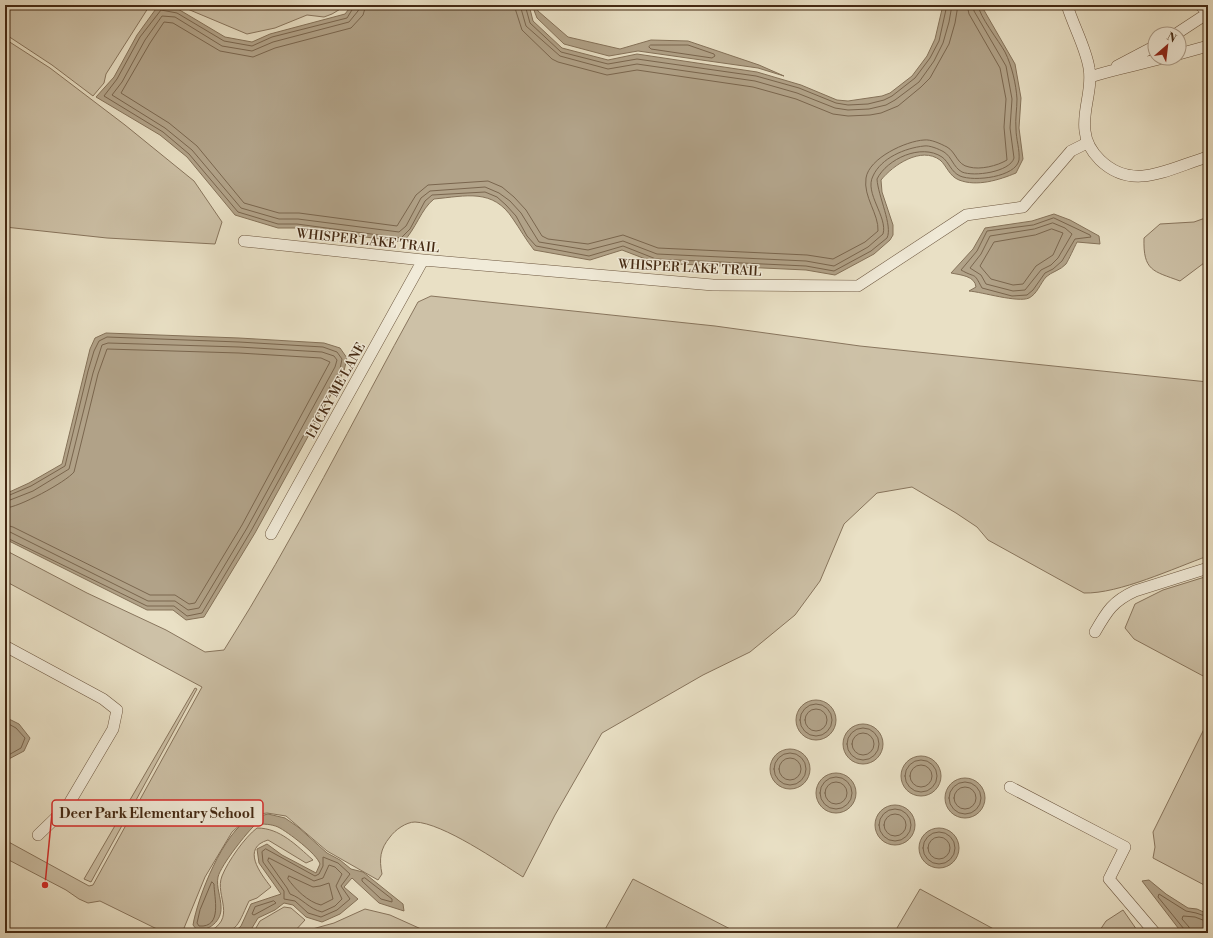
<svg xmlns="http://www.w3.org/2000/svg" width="1213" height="938" font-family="'Libre Bodoni',serif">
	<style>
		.green { fill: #cdc1a7; stroke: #88755d }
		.water { fill: #b1a288; stroke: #857259 }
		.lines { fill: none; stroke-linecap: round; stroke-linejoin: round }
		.shore { stroke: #7a664e; stroke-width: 1 }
		.minor-casing { stroke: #6d5740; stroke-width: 12 }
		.minor { stroke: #f1ebd9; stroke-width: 11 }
		.labels { text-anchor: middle; stroke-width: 3; stroke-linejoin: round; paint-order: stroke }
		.street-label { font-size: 13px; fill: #442913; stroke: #f1ebd9 }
		.leader { fill: none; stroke: #d62828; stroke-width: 1.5 }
		.callout-dot { fill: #d62828; stroke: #f1ebd9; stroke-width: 1.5 }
		.callout { fill: #f1ebd9; stroke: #d62828; stroke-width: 1.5 }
		.callout-label { font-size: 14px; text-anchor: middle; font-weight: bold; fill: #442913 }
	</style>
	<rect width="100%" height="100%" fill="#e9e0c5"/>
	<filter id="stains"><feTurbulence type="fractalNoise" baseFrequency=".005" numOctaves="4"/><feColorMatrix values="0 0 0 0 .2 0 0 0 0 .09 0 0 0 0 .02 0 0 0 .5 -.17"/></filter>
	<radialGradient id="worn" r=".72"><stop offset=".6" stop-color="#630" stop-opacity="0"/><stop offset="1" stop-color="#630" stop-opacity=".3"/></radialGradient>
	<path class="green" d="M5,5h145l-44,69 -2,9 -11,13 -41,-31 -47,-31z
		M178,5h169l-15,9 -8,3 -17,-2 -32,13 -28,6z
		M5,39l45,29 75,57 69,56 28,41 -7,22 -108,-6 -102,-11z
		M1208,217v46h-4l-24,18c-27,-10 -37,-10 -36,-43l16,-14 34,-2z
		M5,277l1,80 -1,6z
		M431,296l284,30 145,20 348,36v174c-34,12 -89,38 -124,37l-96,-53 -11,-13 -21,-14 -44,-26 -35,6 -33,31 -24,57 -25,34 -45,37 -47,23 -101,58 -47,82 -32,62c-24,-15 -80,-54 -108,-55 -9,0 -20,8 -25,15 -10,12 -11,22 -8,37l-4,6 -51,-29 -41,-35 -19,-3 -16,2 -19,17 -27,45 -23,56h-22l1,-2 -61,-30 -12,2 -9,-4 -13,-9 -61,-32v-18l84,46 4,-1 109,-198 -197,-106v-31l82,43 79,37 39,22 19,-2c71,-112 130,-232 194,-348z
		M1208,576v108l-3,-7 -71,-38 -9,-11 10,-24 28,-14z
		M195,688l2,1 -106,193 -7,-3z
		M1208,721v166l-55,-29 2,-11 -2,-15z
		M257,828c23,0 39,17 56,32l-7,3 -38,-23c-27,8 -8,33 3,47l-14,11 -8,3c-13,28 -11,32 -43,32 33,-14 8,-37 16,-57 6,-15 23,-39 35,-48z
		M633,879l105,54h-109l-8,-4 -3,4h-15z
		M920,889l81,44h-107z
		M284,907l7,1 14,12 -12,13h-40l7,-12z
		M365,909l25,6 40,18h-132l36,-10z
		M1123,910l16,23h-41l8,-12z"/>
	<path class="water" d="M352,5h177l4,16 29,27 46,12 29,-6 120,18 44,13 36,15 11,1 34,-5 8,-3 22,-17 15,-20 8,-17 8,-34h38l34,59 6,34 -2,30 4,31 -7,14c-17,7 -39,14 -57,7 -10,-4 -12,-14 -19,-20 -19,-14 -47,5 -59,20l1,12 11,33v10l-3,5 -16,14 -39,21 -29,-5 -150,-7 -34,-13 -32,10 -56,-10c-8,-10 -14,-21 -21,-31 -20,-31 -47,-23 -79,-20 -13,10 -18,30 -31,43l-106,-14h-19l-43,-13 -48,-58 -27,-22 -64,-38 18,-20 23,-42 21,-29 20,3 47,28 27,5 18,-8 75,-20z
		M532,5h3l3,6 30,26 52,12 31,-9 37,1 71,24 25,11 -26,-8 -120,-17 -29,5 -45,-12 -27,-26z
		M1054,214l16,6 29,16 1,8 -23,-2c-3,6 -8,17 -11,22 -5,6 -15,8 -20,13 -6,7 -9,17 -17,21 -11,5 -47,-6 -60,-7l7,-4c-1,-11 -15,-12 -25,-14l22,-24 12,-21 47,-7z
		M106,333l133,5 85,5 16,5 7,10 -3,13 -89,162 -51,84 -18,3 -13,-10h-26l-142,-71v-45l24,-11 33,-19 28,-115 5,-11z
		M796 720a20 20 0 1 1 40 0a20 20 0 1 1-40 0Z
		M5,717l14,7 11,14 -6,13 -19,10z
		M843 744a20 20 0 1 1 40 0a20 20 0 1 1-40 0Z
		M770 769a20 20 0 1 1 40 0a20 20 0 1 1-40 0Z
		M901 776a20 20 0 1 1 40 0a20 20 0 1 1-40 0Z
		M816 793a20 20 0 1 1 40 0a20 20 0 1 1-40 0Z
		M945 798a20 20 0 1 1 40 0a20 20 0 1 1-40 0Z
		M875 825a20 20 0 1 1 40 0a20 20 0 1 1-40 0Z
		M268,814l17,4 13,9 29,26 13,7 11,9 12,3 40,32 1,7 -25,-8 -27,-25 -8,9 14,12 -18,15 -18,8 -16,-5 -13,-12 -9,-2 -9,7 -17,8 -9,15h-16l8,-7 10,-22 30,-10 -22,-31 -2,-14 10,-5 15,11 34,18 4,-9c-3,-10 -32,-32 -42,-37 -7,-3 -14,-3 -22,-3 -9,8 -35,41 -38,53 -2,10 3,20 3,30 1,14 -12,24 -24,23l-4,-5c5,-29 30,-92 57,-107 5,-2 12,-2 18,-4z
		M919 848a20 20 0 1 1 40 0a20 20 0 1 1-40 0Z
		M1149,880l17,14 22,14 9,1 11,5v19h-26l-40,-52z"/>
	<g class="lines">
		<path class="shore" d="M355,5l-8,13 -75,19 -20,9 -28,-5 -47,-28 -16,-3 -21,27 -23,42 -13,17 59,36 26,22 49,58 40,12h19l104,14 9,-9 15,-28 7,-6 53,-3 12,5 9,8 10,11 11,20 9,10 53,10 34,-10 33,13 150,7 28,5 37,-20 16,-13c6,-12 -9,-42 -10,-59 10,-20 44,-36 65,-22 7,5 9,15 18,19 14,6 56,1 59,-16 1,-10 -3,-21 -3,-31 -1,-10 1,-20 1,-30 -1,-15 -5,-33 -12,-47 -6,-11 -26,-36 -27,-47
			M360,5l-2,6 -9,11 -76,20 -21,9 -30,-5 -47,-29 -13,-1 -17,24 -23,42 -10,13 53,33 27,22 49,58 38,11h19l101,13 7,-6 15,-28 9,-7 55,-4 14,6 11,8 11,12 18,29 49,8 35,-9 34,13 149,7 28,5 34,-19 15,-13c5,-17 -19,-41 -10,-58 8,-18 32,-28 51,-30 5,-1 15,3 20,6 8,5 9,15 18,20 12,5 48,0 52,-14l-4,-30 2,-29 -6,-33 -32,-55 -1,-6
			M366,5l-3,10 -12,13 -76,20 -22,9 -33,-6 -47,-28 -9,-1 -14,21 -29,50 48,30 28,23 47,57 35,10h20l98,13 19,-31 12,-10 60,-4 14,6 12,10 12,13 16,26 6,3 40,5 35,-9 35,13 149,7 26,4 32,-17 13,-11c1,-17 -15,-34 -12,-53 3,-20 40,-37 58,-38 7,-1 17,4 23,7 9,5 10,18 22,20 11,3 28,-1 38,-7l-3,-33 2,-28 -6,-31 -31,-54 -2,-9
			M514,5l8,25 30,29 6,3 49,13 30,-5 116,17 43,12 37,15 15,2 22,-1 11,-2 17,-7 23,-19 9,-9 19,-34 6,-21 3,-18
			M520,5l6,21 34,30 48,13 29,-5 118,17 42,12 38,15 13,2 21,-1 17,-4 9,-5 24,-18 15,-21 9,-18 6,-21 3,-17
			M525,5l5,18 31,29 47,12 29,-5 119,17 43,12 37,15 12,2 20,-1 16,-4 8,-4 23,-18 15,-20 9,-17 8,-36
			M651,45h37l26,9 1,2 -3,2 -61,-9 -2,-2z
			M1054,218l36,17 1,2 -16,2 -13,22 -9,8 -8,4 -12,17 -6,5 -15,1 -30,-8c-9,-17 -5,-9 -21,-18l16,-19 10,-20 46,-6z
			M1053,223l12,5 7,6 -14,24 -7,7 -10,5 -16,20 -12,1 -27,-7 -5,-9 -11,-7 11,-14 9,-18 44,-7z
			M1052,229l11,4 -10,22 -17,11 -13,18 -10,1 -22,-6 -11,-13 14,-24 41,-7z
			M5,497l26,-11 34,-20 23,-95 6,-20 5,-10 8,-4 132,5 84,5 14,5 5,7 -2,10 -89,162 -49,82 -15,3 -13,-10h-27l-142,-69
			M5,502l28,-11 36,-22 24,-96 9,-28 6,-2 131,4 83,5 12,4 3,4 -2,7 -88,161 -48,80 -11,2 -13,-9h-27l-138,-69 -5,-1
			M5,508c13,0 61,-26 69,-36l24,-98 9,-25 132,4 82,5 9,4 -88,163 -47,78 -6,1 -14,-9h-25l-137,-68 -8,-2
			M800 720a16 16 0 1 1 32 0a16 16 0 1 1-32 0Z
			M805 720a11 11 0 1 1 22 0a11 11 0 1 1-22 0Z
			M5,722l11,6 9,10 -4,10 -16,9
			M847 744a16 16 0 1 1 32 0a16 16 0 1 1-32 0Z
			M852 744a11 11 0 1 1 22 0a11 11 0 1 1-22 0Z
			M774 769a16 16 0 1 1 32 0a16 16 0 1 1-32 0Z
			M779 769a11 11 0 1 1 22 0a11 11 0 1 1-22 0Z
			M905 776a16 16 0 1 1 32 0a16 16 0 1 1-32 0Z
			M910 776a11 11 0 1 1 22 0a11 11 0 1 1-22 0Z
			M820 793a16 16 0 1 1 32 0a16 16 0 1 1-32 0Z
			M949 798a16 16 0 1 1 32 0a16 16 0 1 1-32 0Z
			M825 793a11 11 0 1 1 22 0a11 11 0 1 1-22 0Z
			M954 798a11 11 0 1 1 22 0a11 11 0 1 1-22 0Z
			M879 825a16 16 0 1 1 32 0a16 16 0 1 1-32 0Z
			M884 825a11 11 0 1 1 22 0a11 11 0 1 1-22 0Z
			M923 848a16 16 0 1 1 32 0a16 16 0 1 1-32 0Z
			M928 848a11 11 0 1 1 22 0a11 11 0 1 1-22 0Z
			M266,849l49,27 4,-2 4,-8v-9l15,6 12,11 -9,12 9,13 -13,11 -16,7 -13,-4 -13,-12 -11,-2v-8l-21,-29 -1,-10z
			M269,858l45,23 9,-3 6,-13 6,2 7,7 -6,12 6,13 -7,7 -13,6c-13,-3 -20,-14 -32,-18l-3,-6 -19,-27z
			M289,876l24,11 7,-1 9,-3 4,16 -12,6c-13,-3 -26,-16 -33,-26z
			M365,878l27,21v3l-11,-3 -19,-18v-2z
			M212,882l2,2c0,13 9,44 -15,42l-2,-3 3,-13z
			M274,901l2,2 -22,12 -2,-1 3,-7z
			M1185,933l-1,-4 -26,-32 1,-3 27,17 10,2 12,4
			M1190,933l-1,-6 -7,-8 1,-3 12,1 13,5"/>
		<g class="minor-casing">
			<path id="minor" d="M1067,5c6,20 19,43 22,63 4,22 -7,42 -4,63 1,12 7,21 15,29 34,33 71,7 108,-3
				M1200,5l8,7
				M1176,34l32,-21
				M1179,54l29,-8
				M1117,66l38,-20
				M1090,77c24,-8 48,-12 73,-19
				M244,241l179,19 290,25 145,1 108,-71 57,-8 48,-56 16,-8
				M271,534l152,-274
				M1095,632c12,-21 18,-31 40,-41l73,-23
				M5,646l98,53 14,11 -4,19 -46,78 -29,28
				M1010,787l115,60 -16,32 46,54"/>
		</g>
		<use href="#minor" class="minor"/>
	</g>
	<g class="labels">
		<g class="street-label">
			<text transform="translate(368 240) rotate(6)" y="5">WHISPER LAKE TRAIL</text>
			<text transform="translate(690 267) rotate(3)" y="5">WHISPER LAKE TRAIL</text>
			<text transform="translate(335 390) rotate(-61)" y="5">LUCKY ME LANE</text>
		</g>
	</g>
	<path class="leader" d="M45 885L52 813"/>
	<circle class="callout-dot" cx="45" cy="885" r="4"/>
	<rect class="callout" x="52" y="800" width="211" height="26" rx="4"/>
	<g class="callout-label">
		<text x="157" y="818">Deer Park Elementary School</text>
	</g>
	<rect width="1213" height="938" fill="none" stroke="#e9e0c5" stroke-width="20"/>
	<rect x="6" y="6" width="1201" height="926" fill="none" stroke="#442913" stroke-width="2"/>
	<rect x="10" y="10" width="1193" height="918" fill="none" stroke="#442913"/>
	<g transform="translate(1167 46) rotate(28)"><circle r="19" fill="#f1ebd9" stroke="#ac9d8a"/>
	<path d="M0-3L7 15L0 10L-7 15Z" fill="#8f2418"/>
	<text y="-6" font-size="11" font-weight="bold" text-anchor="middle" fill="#442913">N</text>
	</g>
	<rect width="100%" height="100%" filter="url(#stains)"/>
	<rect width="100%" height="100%" fill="url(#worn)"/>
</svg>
